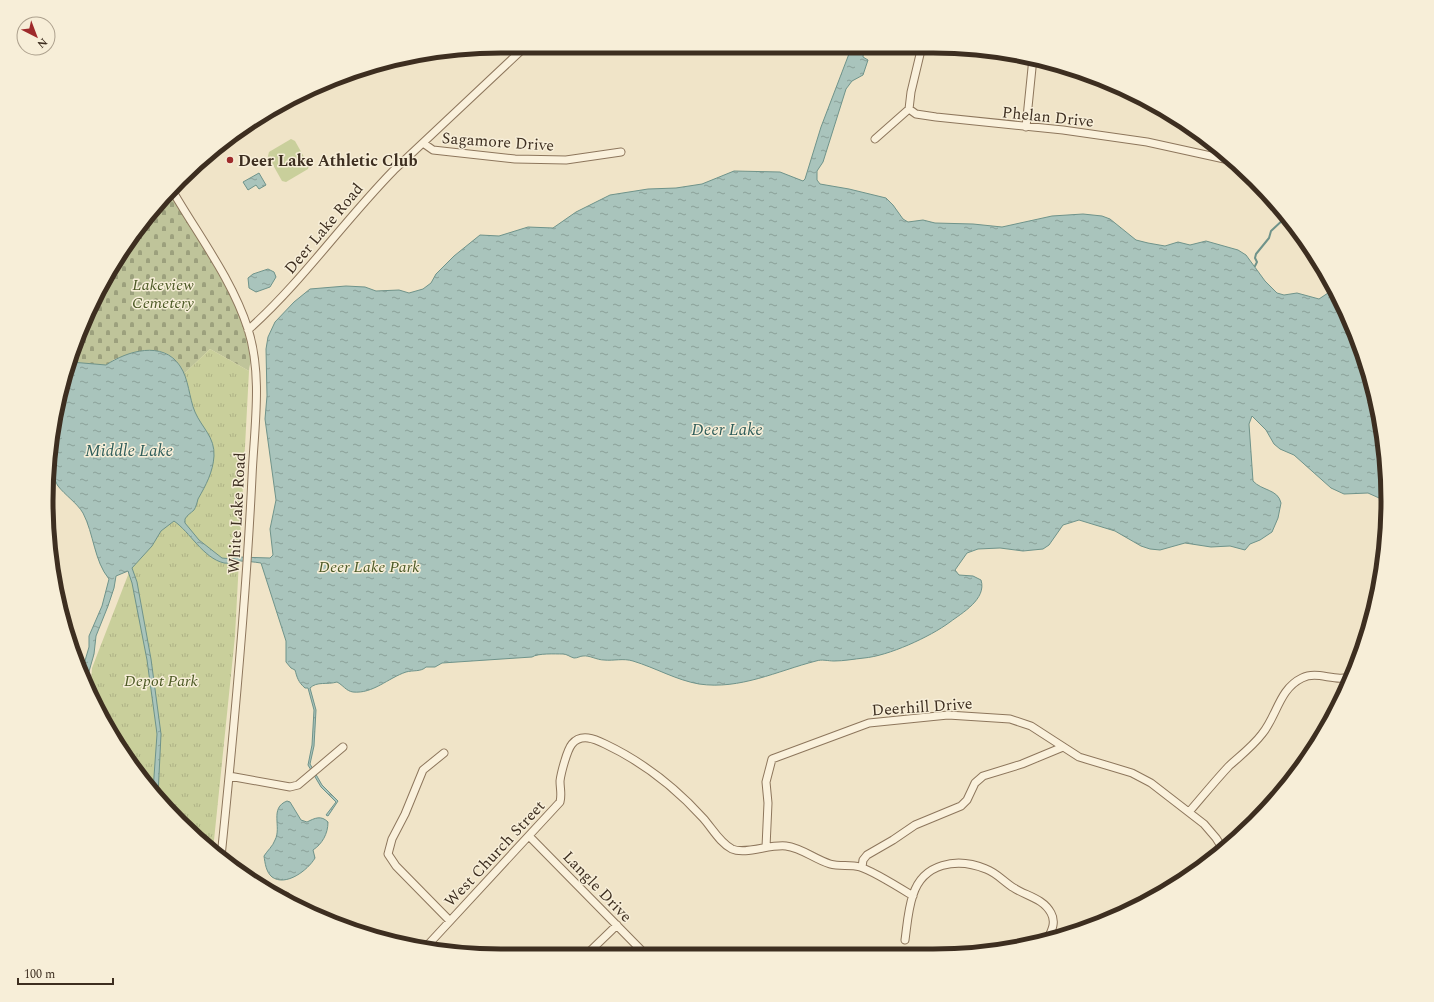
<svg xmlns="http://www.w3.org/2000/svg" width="1434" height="1002" font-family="Spectral,serif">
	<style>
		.cemetery { fill: url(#cemetery-stones) }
		.park { fill: url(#park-tufts) }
		.pitch { fill: #c9cf9b }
		.water { fill: url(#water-ripples); stroke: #6f938a }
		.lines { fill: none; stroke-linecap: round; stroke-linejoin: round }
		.stream { stroke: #6f938a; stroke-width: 2 }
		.minor-casing { stroke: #8d765c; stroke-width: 9 }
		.minor { stroke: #faf1dc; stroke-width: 7 }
		.poi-dot { fill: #9e2a2b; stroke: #f7eed8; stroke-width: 1.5 }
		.labels { text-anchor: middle; stroke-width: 3; stroke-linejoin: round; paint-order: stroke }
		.street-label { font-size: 16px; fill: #3d2e20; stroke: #f7eed8 }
		.poi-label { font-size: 16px; font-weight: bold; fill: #3d2e20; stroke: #f7eed8; text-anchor: start }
		.park-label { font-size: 16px; font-style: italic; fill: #4d5a26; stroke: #f7eed8 }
		.water-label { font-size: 17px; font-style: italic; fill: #2f5d5a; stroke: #f7eed8 }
		.rim { fill: none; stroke: #3d2e20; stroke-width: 5 }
	</style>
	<defs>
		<pattern id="cemetery-stones" width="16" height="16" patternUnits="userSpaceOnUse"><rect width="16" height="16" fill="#bfc49a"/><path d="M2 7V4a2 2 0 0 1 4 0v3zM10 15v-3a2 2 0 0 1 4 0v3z" fill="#9ca07d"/></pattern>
		<pattern id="park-tufts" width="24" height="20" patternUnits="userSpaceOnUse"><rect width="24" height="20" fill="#c9cf9b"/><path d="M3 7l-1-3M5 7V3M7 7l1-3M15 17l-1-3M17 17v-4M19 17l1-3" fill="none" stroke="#aeb285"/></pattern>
		<pattern id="water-ripples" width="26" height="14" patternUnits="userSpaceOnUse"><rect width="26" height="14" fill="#a9c4bc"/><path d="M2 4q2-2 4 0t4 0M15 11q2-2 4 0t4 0" fill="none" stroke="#8ba098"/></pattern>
	</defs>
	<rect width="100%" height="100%" fill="#f0e4c8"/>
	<path class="cemetery" d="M169,192c23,39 81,123 82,166 0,4 -2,9 -2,13l-39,-22 -26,25c-14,-33 -42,-24 -69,-15 -4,2 -6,6 -10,6 -10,2 -24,-1 -34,-3l10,-35 42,-79 36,-47z"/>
	<path class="park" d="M210,349l39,22 -14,265 -22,214 -34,-27 -56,-69 -30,-52 -3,-8 2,-26 36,-93 56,-201z"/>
	<path class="pitch" d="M291,139l4,2 14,25 -1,3 -22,13 -4,-1 -14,-25 1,-4z"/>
	<path class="water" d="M852,46h12l-1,11 5,3 -5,15 -11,6 -6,8 -23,73 -6,9v9l3,4 29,5 37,9 7,7 10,14 5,3 15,-2 12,3 38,1 29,3 50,-11 31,-2 19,2 8,3 26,21 12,3 17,3 13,-4 12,3 16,-4 32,9 8,5 19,26 12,12 7,2 13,-2 22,6 9,-6 7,-1 18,35 26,85 9,90 -20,-9 -24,1 -13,-6 -37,-33 -14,-6 -6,-5 -8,-14 -14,-14 -3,8 4,57c9,10 25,8 28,22l-3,15 -6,14 -12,8 -10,4 -5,6 -15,-4 -19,1 -26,-4 -25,7 -10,-1 -9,-3 -26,-15 -36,-11 -16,5 -14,20 -6,4 -20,2 -23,-3 -22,1 -11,4 -12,17 4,5 14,1 8,4c6,19 -19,33 -31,42 -20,15 -62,34 -86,36 -10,1 -20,3 -30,3 -6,0 -12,-2 -18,0 -39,10 -76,29 -117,23 -23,-4 -43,-16 -66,-23 -10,-3 -19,0 -29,-1 -7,0 -15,-5 -21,-4 -3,0 -5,2 -9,2 -4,-1 -7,-4 -11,-4 -8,0 -25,-1 -31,3l-90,6 -7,4h-9c-5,5 -13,3 -20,5 -18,6 -33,22 -53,20 -7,-1 -10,-7 -16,-10 -10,3 -20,-1 -27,6l6,22 -2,36 -4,18 12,21 16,16 -10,15 -2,-1 10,-13 -15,-15 -13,-22 4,-20 2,-35 -6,-22h-3c-7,-6 -8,-11 -10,-18l-4,-2 -5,-6v-21l-25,-78c-7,-1 -14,-2 -22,-2 -5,1 -9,3 -15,2 -21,-5 -34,-31 -50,-42l-13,10 -9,15 -20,22 5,14 14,77 10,75 -3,62 -5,-5 4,-57 -10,-74 -15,-77 -4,-12 -12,5 -2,12 -6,18 -12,30 -2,18 -8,28 -4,-11 7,-24v-11l13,-30 7,-27c-15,-18 -15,-45 -26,-66 -6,-10 -18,-18 -25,-27 -4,-6 -3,-12 -10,-15l2,-29 21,-80 35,3c21,-14 57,-25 74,1 9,13 9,32 15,46 7,16 20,25 19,44 -1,16 -8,29 -16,43 -1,4 -2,8 -4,11 -3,3 -7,5 -9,9v4l14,17 23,18 9,1 7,-2 32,1 3,-3 -3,-26 6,-29 -11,-81 2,-23 -1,-47 2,-12 7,-15 19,-20 16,-13 36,-3 19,1 11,4 23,-1 10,3 14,-4 8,-6 5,-9 18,-18 26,-21 19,1 29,-9 25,1 23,-16 34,-17 38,-6 28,-1 26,-4 32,-13 46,1 23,9 2,-2 16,-52z
		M259,173l7,12 -7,4 -3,-4 -8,5 -5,-8z
		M268,269l6,3 2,5 -6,10 -14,5 -7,-4 -1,-10 5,-4z
		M287,801l3,1 11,18 6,2c8,-4 14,-7 21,0 0,12 -6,22 -15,28l2,8c-7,12 -29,29 -43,19 -6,-5 -7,-14 -8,-21 3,-5 9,-10 11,-16 7,-13 -6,-32 12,-39z"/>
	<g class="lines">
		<path class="stream" d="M1255,266l2,-4 -2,-4 1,-4 13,-16 2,-7 15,-14"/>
		<g class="minor-casing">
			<path id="minor" d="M909,109l7,5 20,3 127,13 84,12 82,18
				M909,109l2,-17 11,-46
				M1026,127l7,-69
				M875,139l34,-30
				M423,143l10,7 82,9 51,1 55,-8
				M172,190c26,45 60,89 76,139 15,47 6,100 4,148 -6,127 -18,253 -31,380
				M248,330c54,-48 95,-108 146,-160l132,-124
				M444,753l-21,17 -18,44 -13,25 -4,15 8,12 54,55
				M229,776l61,11 8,-2 45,-38
				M1189,812c13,-15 26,-31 40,-46 11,-10 24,-20 33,-32 15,-18 17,-45 40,-56 16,-8 33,5 51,-2
				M529,836l118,120
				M766,847l2,-44 -2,-21 6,-23 97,-36 79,-8 62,4 21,7 48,31 53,16 19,10 53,41 12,14 7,11
				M862,867l1,-7 4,-5 26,-15 22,-15 46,-19 6,-6 8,-17 8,-7 39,-12 41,-17
				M282,897l4,-1
				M905,940c2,-14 3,-31 8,-45 10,-32 44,-38 73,-26 11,4 18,13 28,19 12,8 29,10 37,25 5,9 1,17 -3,25
				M425,948l135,-146c2,-8 0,-13 0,-21 1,-8 7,-31 12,-37 9,-11 23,-5 33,0 38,18 70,43 98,74 9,10 17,25 29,31 13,6 38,-5 54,-3 16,2 28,13 44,18 10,3 20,0 30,3 13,4 40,21 53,29
				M585,956l32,-31"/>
		</g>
		<use href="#minor" class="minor"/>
	</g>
	<circle class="poi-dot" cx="230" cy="160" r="4"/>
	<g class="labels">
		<g class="street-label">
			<text transform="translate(1048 116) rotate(6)" y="6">Phelan Drive</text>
			<text transform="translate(498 141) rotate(4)" y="6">Sagamore Drive</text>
			<text transform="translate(323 228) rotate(-50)" y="6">Deer Lake Road</text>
			<text transform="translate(236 513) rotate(-87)" y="6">White Lake Road</text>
			<text transform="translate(922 706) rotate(-4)" y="6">Deerhill Drive</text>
			<text transform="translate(494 853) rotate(-47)" y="6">West Church Street</text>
			<text transform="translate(598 886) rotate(46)" y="6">Langle Drive</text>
		</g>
		<g class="poi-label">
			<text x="238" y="166">Deer Lake Athletic Club</text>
		</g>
		<g class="park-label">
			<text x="163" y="290">Lakeview<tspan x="163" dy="18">Cemetery</tspan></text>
			<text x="369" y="572">Deer Lake Park</text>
			<text x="161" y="686">Depot Park</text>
		</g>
		<g class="water-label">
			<text x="727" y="435">Deer Lake</text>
			<text x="129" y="456">Middle Lake</text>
		</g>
	</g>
	<path d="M0 0H1434V1002H0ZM501 53H933A448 448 0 0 1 1381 501V501A448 448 0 0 1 933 949H501A448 448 0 0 1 53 501V501A448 448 0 0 1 501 53Z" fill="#f7eed8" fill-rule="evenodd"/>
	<path class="rim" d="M501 53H933A448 448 0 0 1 1381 501V501A448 448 0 0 1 933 949H501A448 448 0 0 1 53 501V501A448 448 0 0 1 501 53Z"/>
	<g transform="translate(36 36) rotate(138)"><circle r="19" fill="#f7eed8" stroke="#ada18e"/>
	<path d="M0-3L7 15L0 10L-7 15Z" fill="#9e2a2b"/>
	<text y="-6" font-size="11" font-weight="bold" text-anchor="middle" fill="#3d2e20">N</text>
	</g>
	<path d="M18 978v6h95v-6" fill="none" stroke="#3d2e20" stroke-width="2"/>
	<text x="24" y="978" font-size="12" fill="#3d2e20" stroke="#f7eed8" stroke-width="3" paint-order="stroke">100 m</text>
</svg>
